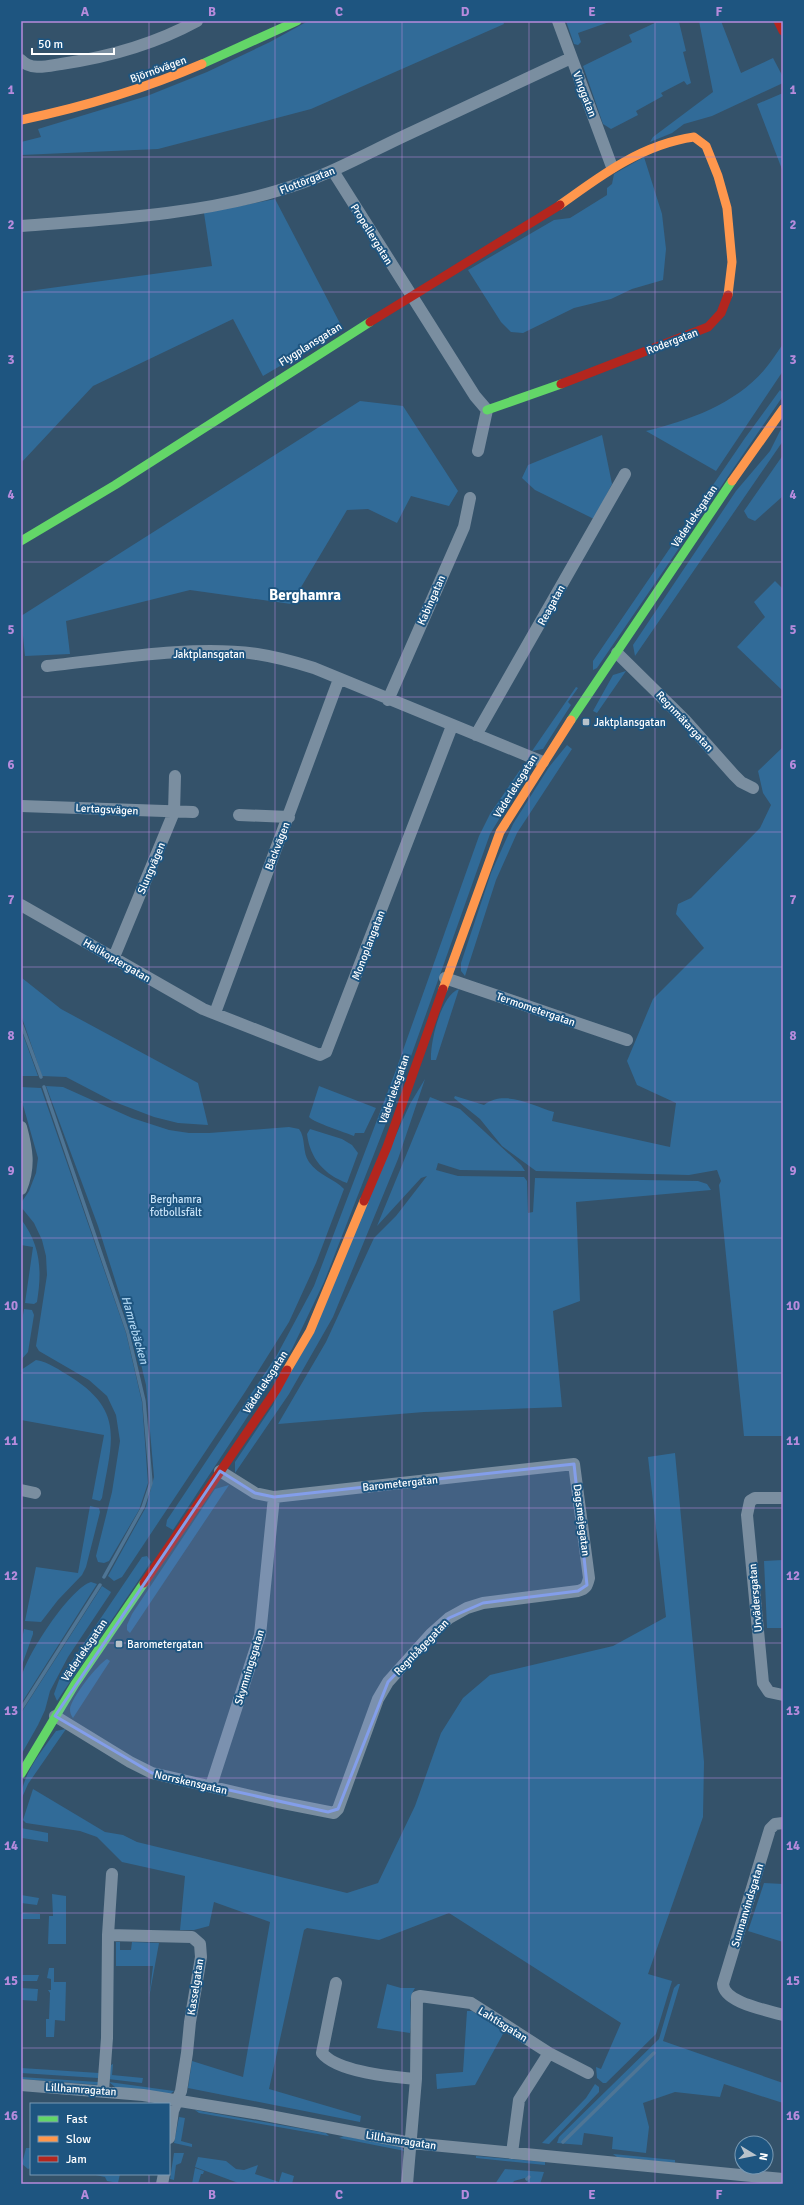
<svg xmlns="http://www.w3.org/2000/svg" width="804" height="2205" font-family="Signika,sans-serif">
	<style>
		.green { fill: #316b98 }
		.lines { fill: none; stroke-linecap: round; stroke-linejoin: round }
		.stream { stroke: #4e7595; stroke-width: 3.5 }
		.street { stroke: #7a8ea0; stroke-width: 12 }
		.fast { stroke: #63d668; stroke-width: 9 }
		.slow { stroke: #ff974d; stroke-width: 9 }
		.jam { stroke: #b3261e; stroke-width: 9 }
		.marked { fill: #839eea; fill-opacity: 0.2; stroke: #839eea; stroke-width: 3; stroke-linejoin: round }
		.grid { fill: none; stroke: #b68bdc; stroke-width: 1; stroke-opacity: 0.55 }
		.poi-dot { fill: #b8c2cb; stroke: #1e5580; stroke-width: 1.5 }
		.labels { text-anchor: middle; stroke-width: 4; stroke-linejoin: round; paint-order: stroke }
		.street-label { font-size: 11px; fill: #fff; stroke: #1e5580 }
		.poi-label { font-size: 11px; fill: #fff; stroke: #1e5580; text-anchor: start }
		.park-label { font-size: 11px; fill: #c6e2f7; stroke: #1e5580 }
		.water-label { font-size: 12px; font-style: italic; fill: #add4f0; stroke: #1e5580 }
		.district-label { font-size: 15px; font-weight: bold; fill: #fff; stroke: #1e5580 }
		.neatline { fill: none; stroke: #b68bdc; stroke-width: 1.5 }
		.grid-label { font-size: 13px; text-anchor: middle; font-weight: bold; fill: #b68bdc }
	</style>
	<rect width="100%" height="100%" fill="#34526a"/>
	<path class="green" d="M308,21h195l1,3 -193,85 -153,40 -137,6v-13l20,-5 -3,-8 109,-33 60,-24 63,-30z
		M566,21h46l-34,12 3,9 -3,3 -4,-1z
		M659,21h22l-2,1 7,29 -3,1 8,31 -4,2 -3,-4 -23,12 2,3 -27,15 2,4 -27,14 -8,-5 -20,-58 49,-24 -3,-7z
		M699,21h22l20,52 32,-15 10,19v6l-71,33 -28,8 -12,9 -22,9 3,-5 60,-45z
		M783,93v79l-26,-68z
		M644,157l18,57 4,35 -3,31 -31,9 -21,10 -37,9 -51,25 -12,-1 -10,-10 -33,-52 86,-50 16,-2 37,-23v-7l5,-4 2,-10z
		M275,199l68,130 -80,47 -30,-57 -140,67 -72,77v-171l191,-26 -8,-53z
		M783,344v27l-67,100 -70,-40c44,-11 89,-27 119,-62 7,-8 12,-17 18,-25z
		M780,390l3,3v3l-186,272 -4,2v-9l152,-223z
		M360,401l43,5 55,85 -9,15 -38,-10 -14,27 -29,-14 -21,1 -56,94 -101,-14 -124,31 4,33 -45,2 -4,-40z
		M783,425v16l-148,215 -2,-11 103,-154 34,-40z
		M602,435l10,49 -18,35 -59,-29 -13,-12 6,-13z
		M783,455v41l-28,25 -7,-3 -4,-7z
		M775,581l8,8v102l-46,-44 28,-30 -11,-15z
		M626,671l-29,42 -4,-2 20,-36z
		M576,687l2,1 -10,14 3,3 -28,44 -11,2z
		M567,745l5,4 -55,84 -21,47 -31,96 -4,-5v-8l30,-90 22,-49 36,-57z
		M783,747v689h-39l-25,-251 2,-4 -4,-11 -28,5 -153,-4 -34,-25 -22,-27 -26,-21 1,-2 29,9c21,-16 49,1 70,7l-2,9 118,26 6,-44 -39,-18 -10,-24 26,-62 51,-51 -28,-34 2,-10 13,-6 69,-70 11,-23 -8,-12 -5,-22z
		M520,770l3,10 -33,54 -91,256 -75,192 -32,67 -119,181 -7,-4 1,-6 110,-165 37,-69 82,-216 83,-234 11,-22z
		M21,975l1,3 39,31 137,74 10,42 -30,-2 -24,-6 -42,-16 -46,-24 -24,-1 -21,-61z
		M459,989l-23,71h-5c-1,-18 10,-65 28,-71z
		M21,1029l17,47h-17z
		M425,1079l-27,80 -65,158 -44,77 -54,79v-11l38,-57 137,-301z
		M46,1086l17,1 69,31 37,12 20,3h20l80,-6 10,2c7,9 3,23 10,33 10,14 26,17 35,27l-28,74 -27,59 -44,70 -123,185 -8,4 -6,-5 38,-69 8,-30 -8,-92 -7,-29 -41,-130z
		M319,1086l57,22 -12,25h-9l-1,3c-10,-4 -39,-13 -45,-19z
		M21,1087l20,1 85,245 16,69 6,81 -9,27 -30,51 -5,2 -6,-1 -2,-6 16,-64 8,-51 -4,-26 -9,-19 -18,-16 -50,-29 -3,-5 11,-71 -1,-19 -4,-16 -8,-17 -13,-16v-4l8,-12 7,-18 2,-15 -17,-60z
		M430,1097l30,12 61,56 4,6 -65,-1 -22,-7 -2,7 22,6 66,1 3,4 1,32 5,-1 2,-34 163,3 9,3 4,6 -135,12 4,99 -27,10 9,96 -138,5 -146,12 48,-82 48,-104 22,-22 31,-40 -6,2 -44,48z
		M310,1129l32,10 10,6 6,8 -11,30c-22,-8 -37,-24 -40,-49z
		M21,1219c20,27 21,52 16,83l-3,2 -9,-1 8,-56 -12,-2z
		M24,1309l8,1 2,5 -6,37 -7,8v-33z
		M36,1360c13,2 23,10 35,17 55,35 40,66 31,121l-2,3 -8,-2 12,-64 -83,-15v-50z
		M675,1453l29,309 -1,55 -55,157 24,7 -16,53 -50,49h-3l-6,-5 -1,-11 5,2 20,-46 -172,-110 -70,27 -72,-12 -3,2 -35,159 92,27 -1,6 -172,-34 4,-27 51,16 27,-155 -56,-20 -5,24 -15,4h-14l5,-54 -63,-14 -25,-25 -17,-6 -54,-8 -3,-3 10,-31 72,43 18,3 14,7 210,51 31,-10 37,-77 26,-73 22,-35 27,-23 123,-29 53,-29 -18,-160z
		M229,1485l-4,6 -95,142 -3,-3v-5l5,-11 83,-125z
		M90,1506l9,2 1,4 -14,55 -4,8 -24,25 -17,22 -16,-1 11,-54 42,6z
		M147,1556l4,6 -94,139 -3,-7 5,-14 83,-123z
		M783,1560v68h-16l-3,-67z
		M91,1582l6,2 -76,120c0,-8 -1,-17 0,-24 3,-22 49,-92 70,-98z
		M102,1586l9,6 -1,2 -42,63 -18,34 -5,19 -7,15 -17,30v-42z
		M24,1629l9,2v3l-12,34v-24z
		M107,1659l3,2 -37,57c-2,-3 -3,-5 -3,-9 1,-11 28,-45 37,-50z
		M66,1729l-38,55 -7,16c0,-25 21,-49 35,-69z
		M21,1828l27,5v9l-26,-4 -1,6z
		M764,1883l19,1v58l-35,-11z
		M52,1894l14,2v48h-18l1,-28h4z
		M21,1895l18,3 -2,7 -16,-2z
		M21,1913l19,1v5h-19z
		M116,1942h4v8h11l1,-8 27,1 -10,55 4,-32h-37z
		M49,1968h5v14h12l-1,39 -10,-1 -1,17h-8v-18h3l1,-26 -2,-3h3v-11l-4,-1z
		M21,1975h18l-2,6h-16z
		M387,1984l14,4h14c-9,14 -2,29 -5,45l-33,-5z
		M678,1984h2l-17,57 120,42v20l-59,-19 -4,13 -45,-5 -32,11 6,24 -3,26 -34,-4 1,-12 -29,-4 -2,12 -25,-2 2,-6 100,-98 15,-51z
		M21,1988l17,1 -1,12 -16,-1z
		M467,2011h5l32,21 -29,53 -38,4 -1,-15 27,-2z
		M113,2064l-1,11 31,3 -1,5 -34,-4 1,-13z
		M21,2068l78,5 -1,5 -77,-5z
		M21,2077l77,5 1,3 -78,-6z
		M109,2082l65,9 -4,3 -55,-7z
		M595,2084l4,3v5l-50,52 -7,-1 44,-45z
		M195,2110l131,23 3,3 -130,-23z
		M179,2117l6,1 -4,23 11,3v3l-18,-4z
		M344,2136l57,11 4,4 -66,-13z
		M26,2148h5v20l-3,1 -6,-5z
		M174,2153h10l-3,10 -5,2 -2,15 -4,-1z
		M613,2154l62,6v3l-58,-6z
		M476,2156l69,6v3l-69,-7z
		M198,2157l28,4 10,8 8,1 14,-5 -3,9 24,8 3,-10 12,4 -2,8h-51l-46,-17z
		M195,2168l9,3 -1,3h-2l-3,10h-6z
		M505,2169l39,3 -4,12h-16l4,-3 -3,-3 -11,3 -2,3h-17z
		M91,2174h29l-2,9 -11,-2 -2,-4z"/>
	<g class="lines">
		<path class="stream" d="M21,1023l20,54
			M44,1087l84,246 16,68 7,82 -8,24 -39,70
			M21,1709l79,-124
			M563,2142l91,-89
			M527,2179l2,-2"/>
		<path class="street" d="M558,21l54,146
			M21,60c10,11 27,6 40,4 48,-7 94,-20 136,-43
			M333,171l142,225 12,14 -9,41
			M21,226c87,-7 176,-11 259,-36 43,-12 82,-34 122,-53 56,-26 113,-53 169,-79
			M617,653l68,67 49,55 7,7 12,6
			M47,666c66,-7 145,-21 210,-12 20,3 38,8 57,14l229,94
			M388,700l76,-173 6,-29
			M476,735l149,-261
			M21,806l172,6
			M239,815l50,2
			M21,905l182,104 117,46 6,-3 126,-326
			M114,957l60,-145 1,-36
			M445,978l182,62
			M215,1013l124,-334
			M21,1127c6,22 9,40 0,62
			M21,1490l14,3
			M783,1498h-28l-5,3 -3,14 16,168 6,9 14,3
			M55,1716l75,46 22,11 121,28 61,12 4,-4 40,-110 10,-17 43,-48 18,-16 18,-10 16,-5 95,-12c8,-2 9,-5 11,-13l-15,-114 -300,33 -19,-4 -35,-22
			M211,1786l49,-151 14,-138
			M783,1823l-8,1 -5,5 -47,155c1,19 44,26 60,31
			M108,1935l84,2 8,7 1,13 -11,65 -3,31 -6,38 -8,20 -4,27
			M336,1983l-14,70c15,19 70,24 94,26l-9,105
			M416,2079l1,-82 3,-1 51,7 78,50 39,20
			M21,2085l122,10 111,18 157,30 372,36
			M103,2091l4,-53 1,-103 4,-61
			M512,2153l7,-53 30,-47
			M162,2184l2,-10"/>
		<path class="fast" d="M202,64l95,-43
			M487,410l74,-26
			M21,541l94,-56 255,-163
			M571,720l161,-239
			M21,1774l54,-90 69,-101"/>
		<path class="slow" d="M21,120c62,-13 123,-31 181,-56
			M560,205c41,-30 83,-61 134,-68l12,9 12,30 9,32 5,54 -4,33
			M732,481l51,-72
			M443,989l57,-157 71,-112
			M287,1370l23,-39 54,-130"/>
		<path class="jam" d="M778,21l5,10
			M370,322l190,-117
			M561,384l147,-57 13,-14 7,-18
			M364,1201l23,-54 56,-158
			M144,1583l132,-193 11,-20"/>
	</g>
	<path class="marked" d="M574,1464l13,121 -9,6 -95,12 -34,15 -61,64 -50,127 -10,3 -176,-39 -97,-57 165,-245 35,22 19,4z"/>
	<path class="grid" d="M149,21v2083M275,21v2163M402,21v2163M529,21v2163M655,21v2163M21,157h762M21,292h762M21,427h762M21,562h762M21,697h762M21,832h762M21,967h762M21,1102h762M21,1238h762M21,1373h762M21,1508h762M21,1643h762M21,1778h762M21,1913h762M21,2048h762M149,2174v10"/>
	<g class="poi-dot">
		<rect x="582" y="718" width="8" height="8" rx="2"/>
		<rect x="115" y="1640" width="8" height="8" rx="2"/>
	</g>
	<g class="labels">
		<g class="street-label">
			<text transform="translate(158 69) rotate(-20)" y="4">Björnövägen</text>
			<text transform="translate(585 94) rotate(69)" y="4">Vinggatan</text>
			<text transform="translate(307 180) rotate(-21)" y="4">Flottörgatan</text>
			<text transform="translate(372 234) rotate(58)" y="4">Propellergatan</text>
			<text transform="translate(672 341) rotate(-21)" y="4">Rodergatan</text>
			<text transform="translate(310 344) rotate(-32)" y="4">Flygplansgatan</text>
			<text transform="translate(694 516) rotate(-56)" y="4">Väderleksgatan</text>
			<text transform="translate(431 600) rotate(-66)" y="4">Kabingatan</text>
			<text transform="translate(551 605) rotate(-61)" y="4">Reagatan</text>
			<text x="209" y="658">Jaktplansgatan</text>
			<text transform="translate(685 721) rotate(47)" y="4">Regnmätargatan</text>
			<text transform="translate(515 786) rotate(-58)" y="4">Väderleksgatan</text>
			<text transform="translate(107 809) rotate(3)" y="4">Lertagsvägen</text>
			<text transform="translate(277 846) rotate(-69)" y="4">Bäckvägen</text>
			<text transform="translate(151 868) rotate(-67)" y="4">Slungvägen</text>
			<text transform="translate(368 945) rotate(-69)" y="4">Monoplangatan</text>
			<text transform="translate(117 960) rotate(30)" y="4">Helikoptergatan</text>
			<text transform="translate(536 1009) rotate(19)" y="4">Termometergatan</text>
			<text transform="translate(394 1089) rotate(-71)" y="4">Väderleksgatan</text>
			<text transform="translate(265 1382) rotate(-57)" y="4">Väderleksgatan</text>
			<text transform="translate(400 1483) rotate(-6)" y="4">Barometergatan</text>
			<text transform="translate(582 1520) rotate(83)" y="4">Dagsmejegatan</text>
			<text transform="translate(755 1598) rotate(-95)" y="4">Urvädersgatan</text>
			<text transform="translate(421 1647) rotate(-46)" y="4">Regnbågegatan</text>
			<text transform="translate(84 1650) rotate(-56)" y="4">Väderleksgatan</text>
			<text transform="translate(249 1667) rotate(-73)" y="4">Skymningsgatan</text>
			<text transform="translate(191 1782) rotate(13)" y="4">Norrskensgatan</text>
			<text transform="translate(747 1905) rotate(-73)" y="4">Sunnanvindsgatan</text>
			<text transform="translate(195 1987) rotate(-81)" y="4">Kasselgatan</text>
			<text transform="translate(503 2024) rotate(32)" y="4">Lahtisgatan</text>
			<text transform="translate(81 2089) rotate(4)" y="4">Lillhamragatan</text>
			<text transform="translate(401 2140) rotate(9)" y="4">Lillhamragatan</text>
		</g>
		<g class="poi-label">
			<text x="594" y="726">Jaktplansgatan</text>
			<text x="127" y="1648">Barometergatan</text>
		</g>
		<g class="park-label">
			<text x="176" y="1203">Berghamra<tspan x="176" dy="13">fotbollsfält</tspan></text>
		</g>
		<g class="water-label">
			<text transform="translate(135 1330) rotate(74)" y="4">Hamrebäcken</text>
		</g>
		<g class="district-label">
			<text x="305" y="600">Berghamra</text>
		</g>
	</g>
	<rect width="804" height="2205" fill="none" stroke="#1e5580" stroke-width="44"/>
	<rect x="30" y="2103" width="140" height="72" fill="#1e5580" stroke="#7899b3"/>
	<rect x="38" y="2116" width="20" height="6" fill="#63d668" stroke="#7899b3"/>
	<text x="66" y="2123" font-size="12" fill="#ffffff">Fast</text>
	<rect x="38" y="2136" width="20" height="6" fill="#ff974d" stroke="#7899b3"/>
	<text x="66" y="2143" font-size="12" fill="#ffffff">Slow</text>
	<rect x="38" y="2156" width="20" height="6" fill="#b3261e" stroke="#7899b3"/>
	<text x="66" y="2163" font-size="12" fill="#ffffff">Jam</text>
	<g transform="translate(754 2155) rotate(100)"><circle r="19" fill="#1e5580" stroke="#7899b3"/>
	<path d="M0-3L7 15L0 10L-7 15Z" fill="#b8c2cb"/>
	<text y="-6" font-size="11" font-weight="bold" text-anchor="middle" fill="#ffffff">N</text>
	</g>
	<path d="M32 48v6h82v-6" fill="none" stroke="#ffffff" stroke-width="2"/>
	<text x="38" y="48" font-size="12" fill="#ffffff" stroke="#1e5580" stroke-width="3" paint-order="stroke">50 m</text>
	<rect x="22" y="22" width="760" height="2161" class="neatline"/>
	<g class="grid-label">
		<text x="85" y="16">A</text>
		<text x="212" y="16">B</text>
		<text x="339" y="16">C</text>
		<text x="465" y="16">D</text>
		<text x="592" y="16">E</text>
		<text x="719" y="16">F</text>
		<text x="11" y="94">1</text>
		<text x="793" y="94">1</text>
		<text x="11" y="229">2</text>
		<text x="793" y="229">2</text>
		<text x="11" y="364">3</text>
		<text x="793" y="364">3</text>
		<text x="11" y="499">4</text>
		<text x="793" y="499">4</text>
		<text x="11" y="634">5</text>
		<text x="793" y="634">5</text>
		<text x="11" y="769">6</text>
		<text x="793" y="769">6</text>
		<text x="11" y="904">7</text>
		<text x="793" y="904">7</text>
		<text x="11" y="1040">8</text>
		<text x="793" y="1040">8</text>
		<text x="11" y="1175">9</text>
		<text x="793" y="1175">9</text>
		<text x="11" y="1310">10</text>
		<text x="793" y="1310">10</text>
		<text x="11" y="1445">11</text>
		<text x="793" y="1445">11</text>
		<text x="11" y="1580">12</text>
		<text x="793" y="1580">12</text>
		<text x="11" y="1715">13</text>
		<text x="793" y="1715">13</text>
		<text x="11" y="1850">14</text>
		<text x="793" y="1850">14</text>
		<text x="11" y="1985">15</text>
		<text x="793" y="1985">15</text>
		<text x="11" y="2120">16</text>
		<text x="793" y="2120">16</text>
		<text x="85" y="2199">A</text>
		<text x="212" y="2199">B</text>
		<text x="339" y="2199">C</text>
		<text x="465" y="2199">D</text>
		<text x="592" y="2199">E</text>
		<text x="719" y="2199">F</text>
	</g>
</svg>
